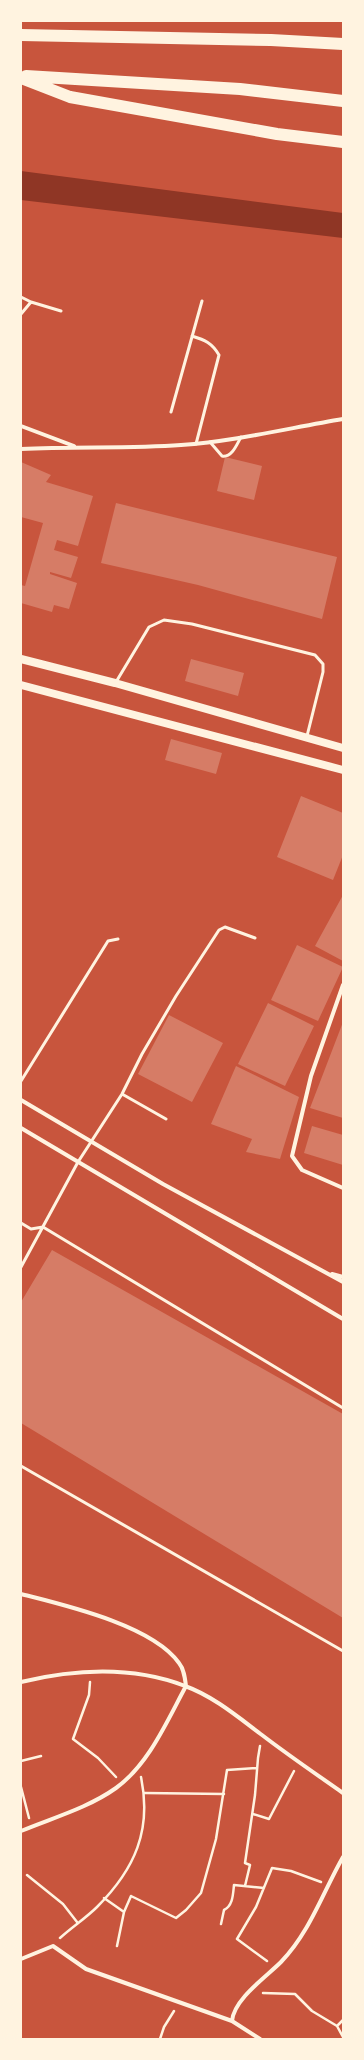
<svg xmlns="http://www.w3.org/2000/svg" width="364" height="2060" font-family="'Archivo Narrow',sans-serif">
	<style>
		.water { fill: #8f3625 }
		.building { fill: #d67c66 }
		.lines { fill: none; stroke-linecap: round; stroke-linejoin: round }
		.path { stroke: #fff3e0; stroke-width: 2.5 }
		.service { stroke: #fff3e0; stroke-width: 3 }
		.minor { stroke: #fff3e0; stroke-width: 4 }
		.secondary { stroke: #fff3e0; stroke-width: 8 }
		.motorway { stroke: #fff3e0; stroke-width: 12 }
	</style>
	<rect width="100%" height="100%" fill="#c8553d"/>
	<path class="water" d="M21,171l322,42v25l-322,-38z"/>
	<path class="building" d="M225,457l37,9 -8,34 -37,-9z
		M21,462l30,13 -5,7 47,14 -15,50 -21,-6 -3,10 24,7 -7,21 -21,-6v2l27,9 -8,26 -15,-4 -2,7 -31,-9v-18l4,1 18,-63 -22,-6z
		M116,503l221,54 -15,62 -124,-34 -97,-22z
		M191,659l53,14 -6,23 -53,-15z
		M171,739l51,14 -6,21 -51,-14z
		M301,796l42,17v42l-10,25 -56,-23z
		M343,895v66l-28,-15z
		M297,945l46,22 -25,54 -47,-21z
		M268,1003l46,23 -29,60 -47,-22z
		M169,1015l54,28 -31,59 -54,-28z
		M343,1022v96l-33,-10z
		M236,1066l63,31 -19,62 -34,-7 6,-13 -41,-15z
		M312,1126l31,9v30l-39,-12z
		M52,1250l291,164v204l-322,-195v-121z"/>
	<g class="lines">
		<path class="path" d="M90,1682l-1,13 -16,44 25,19 18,19
			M21,1761l20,-5
			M21,1787l8,31
			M145,1793l79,1
			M253,1814l16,5 25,-48
			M27,1875l36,29 14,18
			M245,1886l5,-21 -5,-2 10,-68 3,-37 2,-12
			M104,1898l20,14
			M221,1924l3,-14c9,-4 9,-16 10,-25l30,3
			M60,1938c12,-11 26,-20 37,-31 38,-38 55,-77 44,-130
			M117,1946l7,-34 7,-16 45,22 10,-8 15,-17 15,-54 11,-69 30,-2
			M267,1961l-30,-22 19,-32 16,-39 19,3 30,11
			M263,1993l32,1 17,17 25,15 6,11
			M337,2026l6,-6
			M160,2039l4,-12 10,-16"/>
		<path class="service" d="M21,297l10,5 30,9
			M21,314l10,-12
			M192,336c13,4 20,7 27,19l-23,89
			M171,412l31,-111
			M210,442l12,14c10,2 15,-12 19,-19
			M116,682l33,-55 15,-7 28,4 123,31 8,9v8l-16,64
			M21,1081l87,-140 10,-2
			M122,1094l44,25
			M21,1223l10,6 12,-2 300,181
			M21,1267l57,-105 44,-68 20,-40 34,-58 43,-66 6,-3 30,11
			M21,1466l322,185"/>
		<path class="minor" d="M21,426l53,20
			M21,449c54,-3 107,0 160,-4 55,-4 108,-17 162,-26
			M343,985l-32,91 -19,80 10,14 41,18
			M21,1100l142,84 180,98
			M21,1128l322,191
			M332,1274l11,3
			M21,1594c43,11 131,31 158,69 5,6 6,15 7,23
			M21,1682c54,-13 112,-16 164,4 28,10 53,31 77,49 26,20 54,39 81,58
			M21,1831c31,-13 67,-23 95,-43 33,-24 51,-67 70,-102
			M21,1959l32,-13 33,23 146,52 28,18
			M232,2021c2,-22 34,-44 49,-59 29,-30 42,-70 62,-105"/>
		<path class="secondary" d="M21,659l94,24 228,65
			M21,685l322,85"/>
		<path class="motorway" d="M21,35l250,5 72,4
			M26,76l214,13 103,12
			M21,78l49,19 207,37 66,8"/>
	</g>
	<rect width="364" height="2060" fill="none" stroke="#fff3e0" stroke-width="44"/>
</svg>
